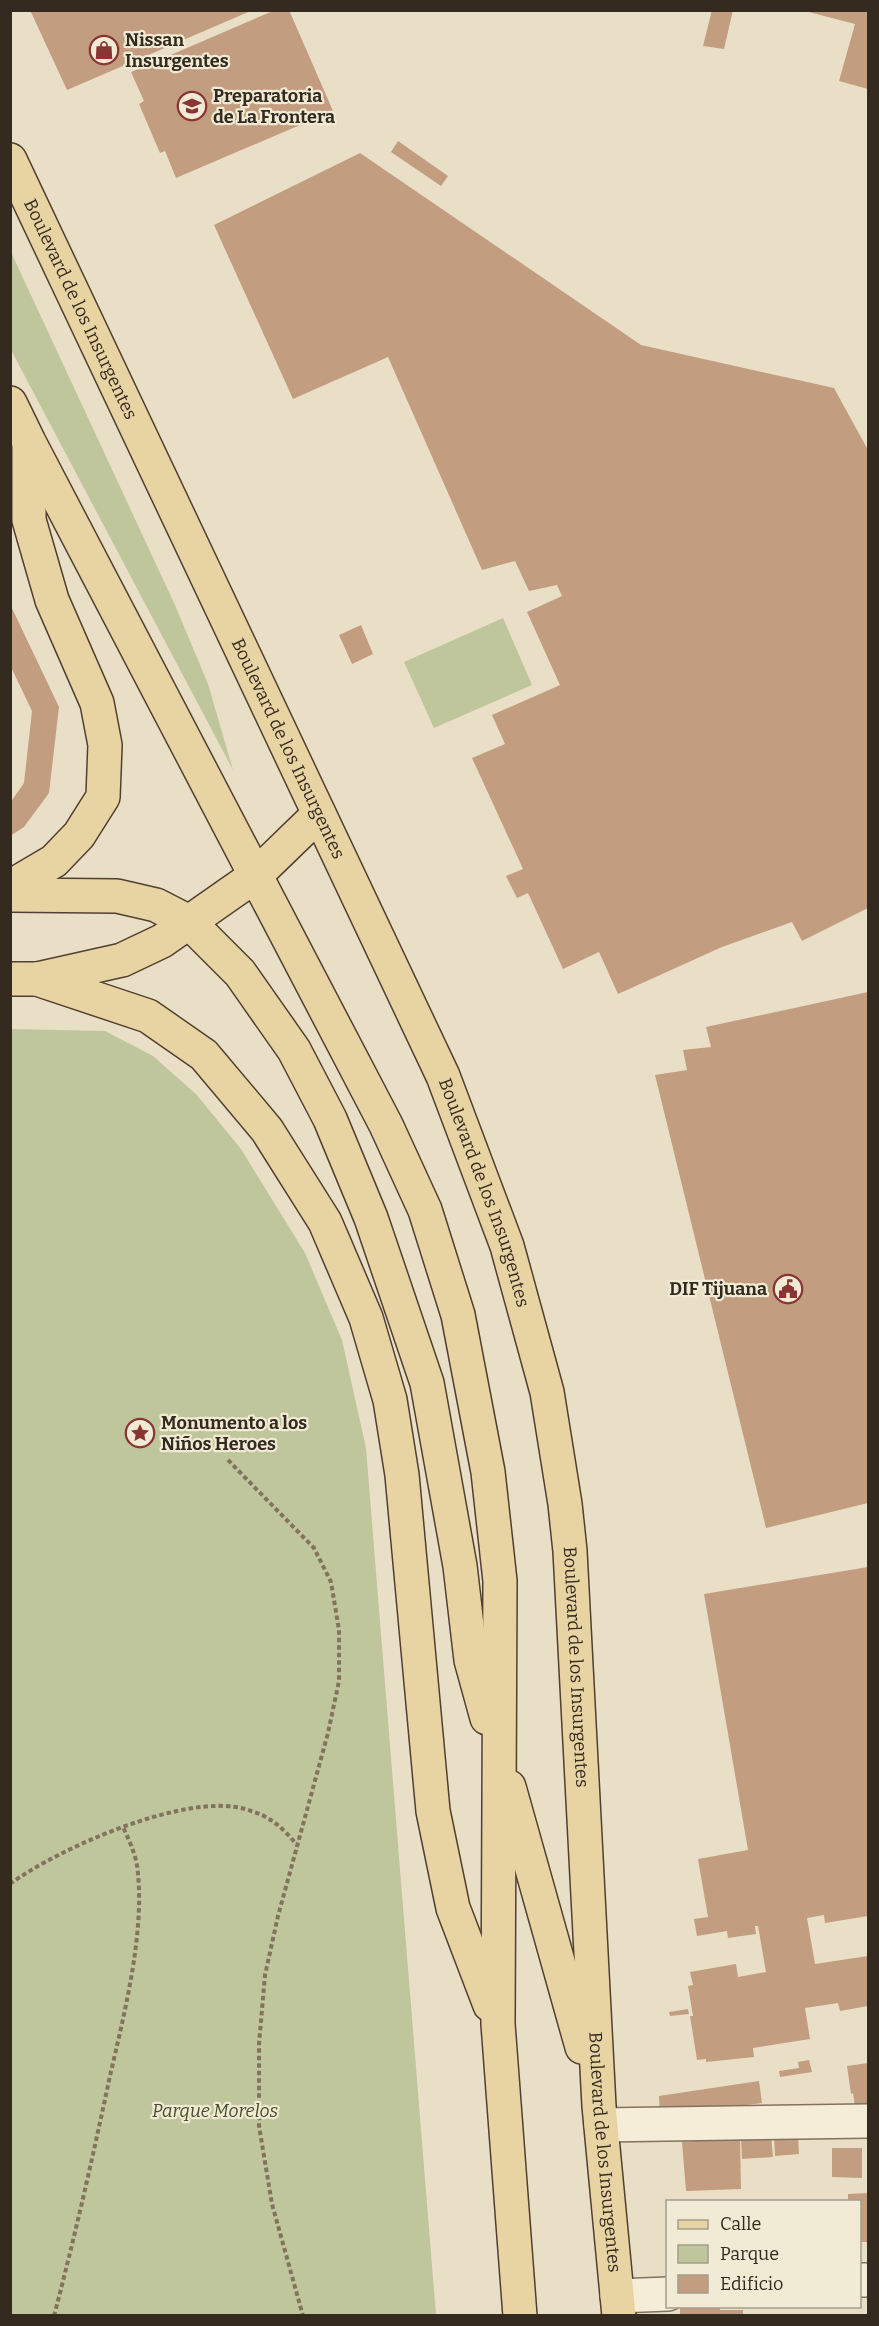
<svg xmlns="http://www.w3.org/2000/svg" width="879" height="2326" font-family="Bitter,serif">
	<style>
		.green { fill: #c0c69b }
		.building { fill: #c39d80 }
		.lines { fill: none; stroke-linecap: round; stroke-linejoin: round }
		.minor-casing { stroke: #82725e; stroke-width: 36 }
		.major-casing { stroke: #514031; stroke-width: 36 }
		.path { stroke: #82725e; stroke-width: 4; stroke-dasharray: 4.5 3; stroke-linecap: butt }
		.minor { stroke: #f5edd8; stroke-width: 33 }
		.major { stroke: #e8d3a2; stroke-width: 33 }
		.labels { text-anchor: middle; stroke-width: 4.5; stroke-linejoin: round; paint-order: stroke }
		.poi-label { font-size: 18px; font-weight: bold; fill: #342a20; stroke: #f1ead4; text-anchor: start }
		.street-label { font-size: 18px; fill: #342a20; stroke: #f1ead4 }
		.park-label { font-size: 18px; font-style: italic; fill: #444e29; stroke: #f1ead4 }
	</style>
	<rect width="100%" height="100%" fill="#e9dfc6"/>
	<path class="green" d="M10,250l165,355 33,79 25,86 -222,-420z
		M503,618l29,67 -98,43 -30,-66z
		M11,1029l94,2 48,25 43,38 45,55 64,104 37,87 24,108 70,867h-425z"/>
	<path class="building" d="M30,10h223l-186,80z
		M275,10h14l44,101 -157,67 -11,-27 -5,2 -21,-49 5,-3 -13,-29z
		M712,10h21l-9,39 -21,-3z
		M801,10h67v79l-29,-8 16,-57z
		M398,141l50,35 -7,10 -50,-34z
		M360,153l281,192 193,43 34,62v458l-66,33 -10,-19 -70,25 -104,47 -19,-42 -36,17 -35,-76 -11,5 -11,-22 17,-7 -51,-111 33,-14 -13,-29 68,-30 -33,-73 35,-16 -5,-11 -28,6 -14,-30 -33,9 -94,-213 -95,42 -79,-174z
		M10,604l49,103 -10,86 -25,34 -14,9v-33l14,-20 8,-72 -22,-46z
		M361,625l12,29 -21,10 -13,-29z
		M868,992v511l-102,25 -111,-453 32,-5 -4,-20 28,-3 -5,-20z
		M868,1567v349l-43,7 -1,-8 -17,3 8,46 53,-8v50l-28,5 -2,-8 -33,5 5,31 -57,9 1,9 -48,5v-3l-9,1 -7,-44h3l-5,-30 5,-1 -3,-13 46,-8 2,13 28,-5 -8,-46h-3l1,8 -28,4 -1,-7 -30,5 -3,-17 14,-2 -10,-58 50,-9 -44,-256z
		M688,2009l1,5 -19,2 -1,-4z
		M809,2060l3,12 -32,5 -1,-6 20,-3 -1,-6z
		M868,2063v50h-12l-3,-20 -2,1 -4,-28z
		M759,2081l3,22 -102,13 -1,-20z
		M798,2134l1,20 -24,2 -1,-21z
		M771,2135l2,22 -31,2 -1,-21z
		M740,2138l1,51 -55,2 -4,-49z
		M832,2148h30v30l-30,-1z
		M868,2193v49h-8v-40h-12v-8z
		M680,2307h40v3h23v6h-63z"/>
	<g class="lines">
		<g class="minor-casing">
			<path id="minor" d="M601,2125l267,-4
				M860,2280h8
				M617,2296l51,-2"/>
		</g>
		<g class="major-casing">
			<g id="major">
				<path id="s1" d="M10,160l433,916 64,170 40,146 18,112 5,47 29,555 20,210"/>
				<path d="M10,403l19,39 357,683 39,85 33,105 30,157 12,109 -2,443 22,292"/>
				<path d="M10,887l44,-26 25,-26 24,-38 2,-52 -8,-42 -45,-103 -23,-80v-73"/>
				<path d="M10,895l107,1 39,9 33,17 51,51 54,77 36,69 41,99 56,165 33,183 11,94 16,58"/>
				<path d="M10,979h27l85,-19 40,-19 93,-65 64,-62"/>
				<path d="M37,979l111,37 56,39 63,75 58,92 41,96 24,82 12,75 31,336 20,97 37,97"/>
				<path d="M509,1787l73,260"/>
			</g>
		</g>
		<path class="path" d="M228,1460l86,88 17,34 8,48v51l-11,52 -50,183 -13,59 -6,69v82l13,78 31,112
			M10,1884c49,-36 176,-92 235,-75 25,7 36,17 52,36
			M54,2316c21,-80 39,-160 56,-240 14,-61 34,-139 28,-202 -1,-17 -8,-32 -15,-47"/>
		<use href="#minor" class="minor"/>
		<use href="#major" class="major"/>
	</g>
	<defs>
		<g id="shop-ring" transform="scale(1.5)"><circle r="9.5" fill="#f1ead4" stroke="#8a3534" stroke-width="1.5"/><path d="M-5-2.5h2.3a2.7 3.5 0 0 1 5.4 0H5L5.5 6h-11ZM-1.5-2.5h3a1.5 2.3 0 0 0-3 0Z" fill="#8a3534"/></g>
		<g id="university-ring" transform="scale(1.5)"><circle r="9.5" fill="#f1ead4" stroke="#8a3534" stroke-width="1.5"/><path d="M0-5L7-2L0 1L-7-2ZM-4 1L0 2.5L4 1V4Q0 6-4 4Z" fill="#8a3534"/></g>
		<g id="civic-ring" transform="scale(1.5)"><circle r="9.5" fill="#f1ead4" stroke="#8a3534" stroke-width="1.5"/><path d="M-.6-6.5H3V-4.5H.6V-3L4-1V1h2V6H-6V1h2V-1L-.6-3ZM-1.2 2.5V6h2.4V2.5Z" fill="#8a3534"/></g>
		<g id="sight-ring" transform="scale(1.5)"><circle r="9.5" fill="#f1ead4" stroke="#8a3534" stroke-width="1.5"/><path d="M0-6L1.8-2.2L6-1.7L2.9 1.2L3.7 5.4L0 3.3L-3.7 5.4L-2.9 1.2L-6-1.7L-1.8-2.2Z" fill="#8a3534"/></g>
	</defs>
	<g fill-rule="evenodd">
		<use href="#shop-ring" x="104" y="50"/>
		<use href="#university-ring" x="192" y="106"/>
		<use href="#civic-ring" x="788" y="1289"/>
		<use href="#sight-ring" x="140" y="1433"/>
	</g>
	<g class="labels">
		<g class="poi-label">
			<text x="125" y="46">Nissan<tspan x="125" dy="21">Insurgentes</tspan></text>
			<text x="213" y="102">Preparatoria<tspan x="213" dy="21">de La Frontera</tspan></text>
			<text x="767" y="1295" text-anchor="end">DIF Tijuana</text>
			<text x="161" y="1429">Monumento a los<tspan x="161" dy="21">Niños Heroes</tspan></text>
		</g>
		<g class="street-label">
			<text dy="6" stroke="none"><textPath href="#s1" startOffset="165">Boulevard de los Insurgentes</textPath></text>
			<text dy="6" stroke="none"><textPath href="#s1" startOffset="651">Boulevard de los Insurgentes</textPath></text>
			<text dy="6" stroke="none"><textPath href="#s1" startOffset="1137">Boulevard de los Insurgentes</textPath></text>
			<text dy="6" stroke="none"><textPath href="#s1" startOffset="1623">Boulevard de los Insurgentes</textPath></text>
			<text dy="6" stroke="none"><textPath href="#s1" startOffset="2109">Boulevard de los Insurgentes</textPath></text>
		</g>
		<g class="park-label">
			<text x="215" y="2117">Parque Morelos</text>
		</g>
	</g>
	<rect width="879" height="2326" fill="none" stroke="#342a20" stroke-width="24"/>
	<rect x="666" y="2200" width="195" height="108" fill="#f1ead4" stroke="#a59d8c" stroke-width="1.5"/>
	<rect x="678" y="2220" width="30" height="9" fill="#e8d3a2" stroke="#a59d8c" stroke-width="1.5"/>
	<text x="720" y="2230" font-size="18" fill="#342a20">Calle</text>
	<rect x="678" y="2245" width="30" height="18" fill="#c0c69b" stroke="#a59d8c" stroke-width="1.5"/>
	<text x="720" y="2260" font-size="18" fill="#342a20">Parque</text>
	<rect x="678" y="2275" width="30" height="18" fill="#c39d80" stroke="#a59d8c" stroke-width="1.5"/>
	<text x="720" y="2290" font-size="18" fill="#342a20">Edificio</text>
</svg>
